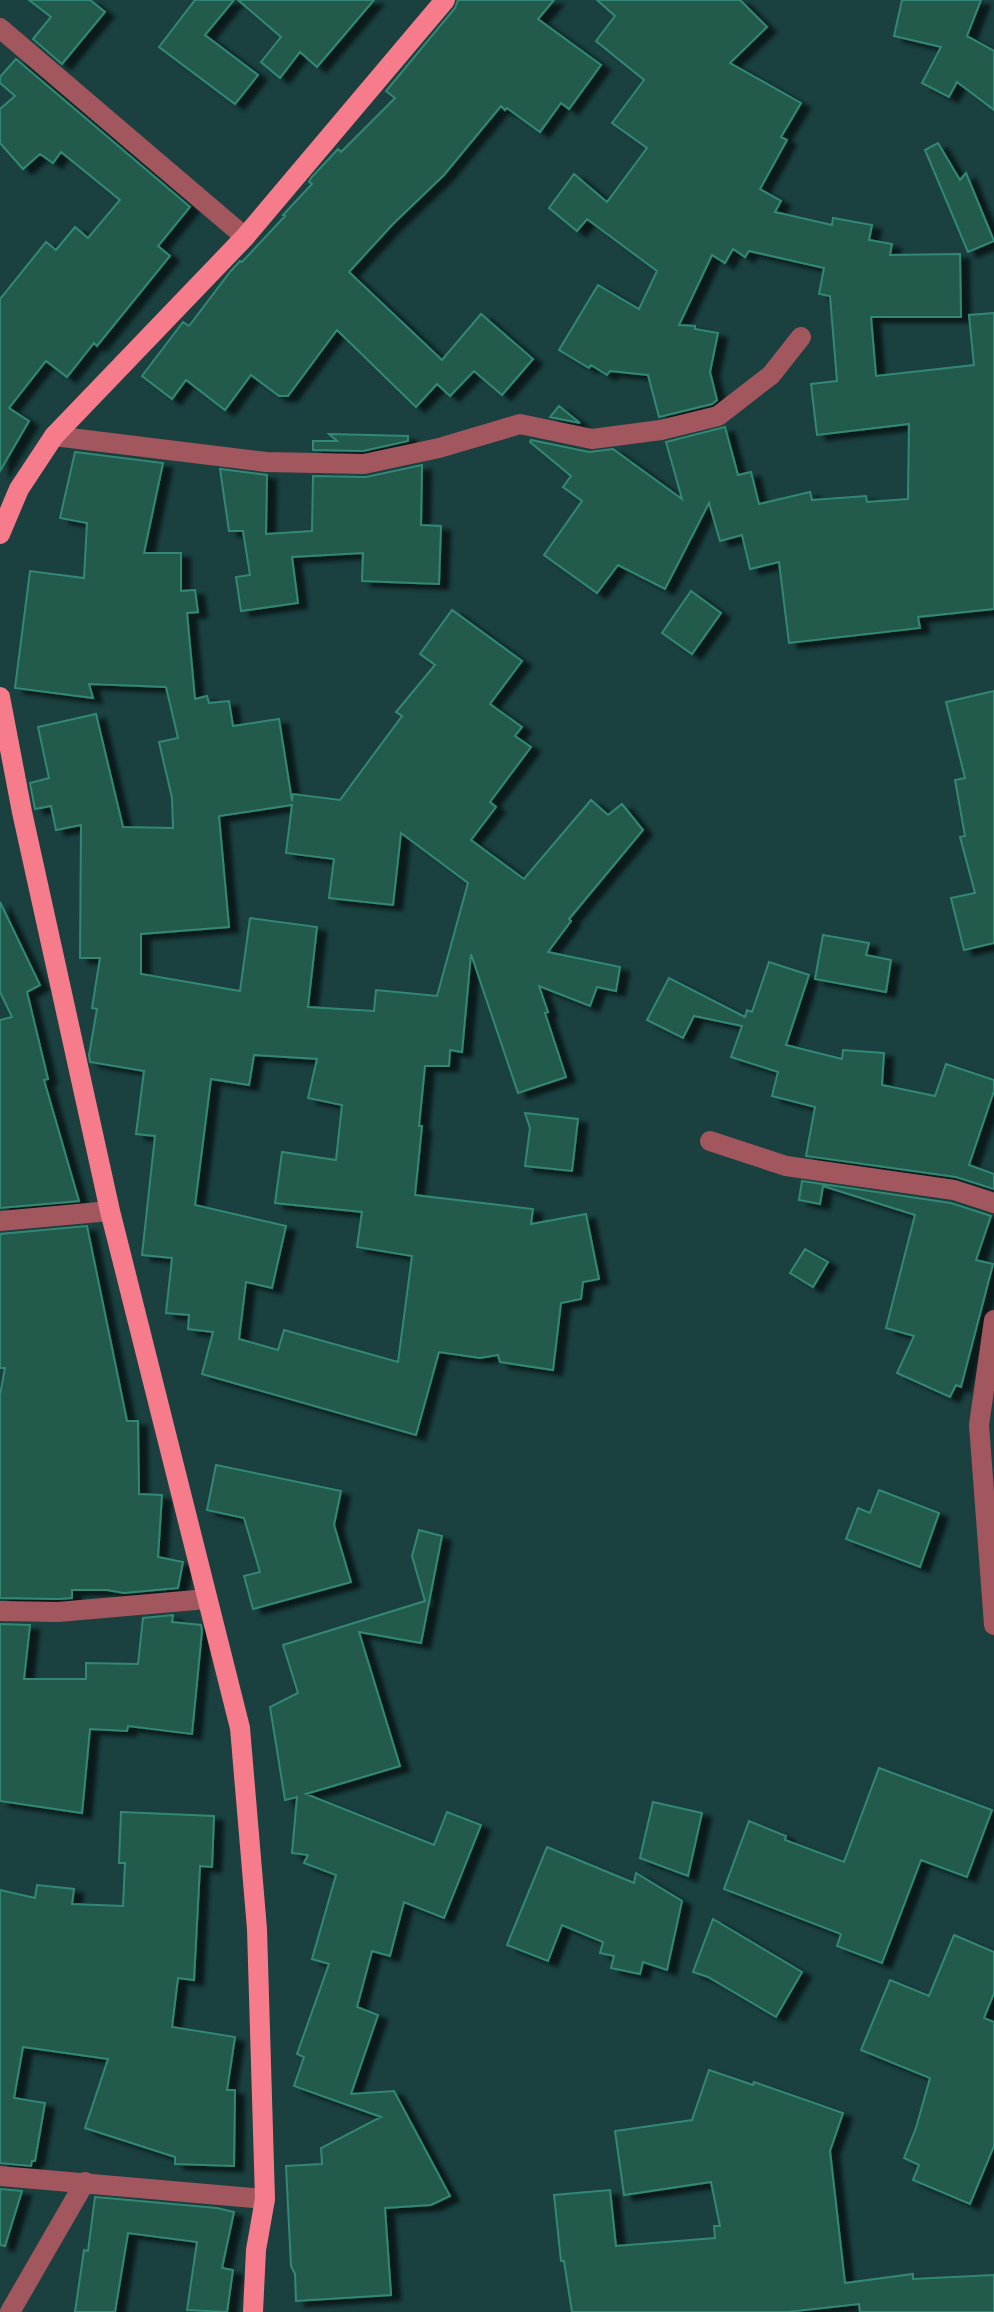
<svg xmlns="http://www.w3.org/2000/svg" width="994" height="2312" font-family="'Archivo Narrow',sans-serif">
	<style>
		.building { fill: #225a4c; stroke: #338874; stroke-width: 2; fill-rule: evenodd; filter: url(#shadow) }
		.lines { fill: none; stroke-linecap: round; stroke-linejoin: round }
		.minor { stroke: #a2575f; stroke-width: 20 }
		.major { stroke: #f67c8b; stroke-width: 20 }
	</style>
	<defs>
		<filter id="shadow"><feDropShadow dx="9" dy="5" stdDeviation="2" flood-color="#0009"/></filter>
	</defs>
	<rect width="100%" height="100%" fill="#1a4040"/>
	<path class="building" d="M29,0h61l15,12 -43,52 -29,-25 18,-22z
		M195,0h39l-29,35 53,40 -23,29 -76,-57z
		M238,0h136l-57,67 -17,-15 -20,26 -19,-16 20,-25z
		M458,0h96l-16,19 63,46 -32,44 -8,-6 -21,29 -33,-24 -2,2 -4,-4 -57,69 -51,49 -44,48 93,88 39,-46 52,45 -31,36 -28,-24 -24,25 -13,-12 -21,23 -79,-77 -49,66h-9l-28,-21 -26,35 -39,-30 -14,19 -30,-23 41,-54 6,4 41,-54 10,-11 2,1 43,-46 -2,-1 29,-31 -3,-2 2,-4 27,-29 3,3 54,-54 -9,-7 69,-83z
		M597,0h143l27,27 -37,36 71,40 -20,34 6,3 -27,49 21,12 -6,11 57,13 1,-7 39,7 -3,15 23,4 -2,11 70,-1 1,63h-90l5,59 98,-11 -5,-50 25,-2v296l-76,8 2,11 -131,15 -10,-81 -29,7 -8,-34 -22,6 -11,-38 -44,86 -47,-24 -21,28 -53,-38 38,-54 -19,-14 8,-11 -41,-34 1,-2 58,12 24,-3 69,50 -16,-57 59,-15 13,48 13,-3 8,32 51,-12 2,8 54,-4 1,6 41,-3 1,-75 -92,11 -6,-51 26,-3 -7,-85 -11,-2 5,-26 -75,-17 -4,6 -12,-8 -8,14 -13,-8 -33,70 16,1v3l23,4 -8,39 7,28 -5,4 -53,13 -11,-42 -38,-4 -3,4 -16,-10 -2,3 -30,-18 39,-65 41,24 18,-38 -70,-52 -10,12 -28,-23 25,-34 33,28 40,-54 -35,-25 32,-43 -48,-39 19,-25z
		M902,0h79l-14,36 27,15v59l-37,-28 -8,15 -27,-14 19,-36 -47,-11z
		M16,59l174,148 -32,39 12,10 -73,90 -3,-3 -27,34 -21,-16 -37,47 20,13 -29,50v-172l46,-57 10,8 19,-23 13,11 32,-38 -59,-48 -8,11 -13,-9 -17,15 -23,-26v-34l15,-13 -15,-13v-6z
		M938,143l22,37 6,-7 28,68 -26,11 -43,-102z
		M559,406l21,17 -30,-6z
		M329,434l79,2v5l-45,10 -50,-1v-9h24z
		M75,452l88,11 -19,90h37v38l14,-1 3,22 -11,1 8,86 12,-3 2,7 20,-2 4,25 46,-7 13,82 1,-7 47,6 62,-84 -6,-4 39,-47 -15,-11 32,-44 70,51 -32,43 32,23 -7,9 16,11 -41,55 6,5 -25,33 53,39 67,-79 17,15 14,-11 21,26 -74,89 2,2 -23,31 72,15 -4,24 -19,-4 -7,19 -51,-20 9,26 -3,1 21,64 -48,16 -47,-139 -9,98 -12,-2 -1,16h-24l-6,60h3l-7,69 118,14 -2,15 55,-10 13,65 -16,3 -2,17 -20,4 -8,67 -53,-8 -2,-7 -18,3 -41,-6 -23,83 -214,-61 11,-42 -25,-3 1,-14 -23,-2 6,-55 -30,-3 13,-119 -19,-2 8,-63 -54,-9 -1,-7 8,-46 -5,-1 8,-50h-20l1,-133 -25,5 -5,-24 -16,3 -5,-26 19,-5 -11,-51 58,-13 27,113 50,1 -1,-30 -13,-56 19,-4 -12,-51 -77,-3 4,14 -78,-10 15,-117 54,7 3,-55 -27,-5zM292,805l-6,48 48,6 -5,39 64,7 8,-72 67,50 -31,113 -61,-6 -2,21 -66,-4 9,-80 -67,-9 -10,73 -99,-17v-40l88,-7 -10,-111zM254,1055l63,4 -9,39 34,7 -6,55 -54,-8 -7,51 87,9 -5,35 55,9 -14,106 -114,-32 -6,20 -39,-11 7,-57 26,6 14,-62 -91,-21 16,-126 38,6z
		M422,465l-1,60 20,1 -2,58 -77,-3 1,-28 -71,4 6,46 -57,8 -5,-34 14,-2 -7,-44h-14l-9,-62 47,6 -1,59 46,-3 1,-55 53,1z
		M691,591l30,22 -29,41 -30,-21z
		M994,691v252l-30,7 -13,-52 24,-5 -15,-56 5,-1 -10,-56 10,-2 -19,-76z
		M0,902l40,83 -13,7 21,87 -4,1 35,121 -79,7v-188l12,-3 -12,-25z
		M823,935l46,8 -3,12 25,5 -5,32 -71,-13z
		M769,962l40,13 -23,70 56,14 1,-9 41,3 -2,32 53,11 11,-32 48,16v11l-25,74 25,9v15l-38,-12 -150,-21 9,-49 -43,-11 6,-24 -47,-15 11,-31 -48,-10 -11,22 -36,-18 22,-42 76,39 2,-7 5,2z
		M525,1113l53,6 -6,52 -47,-5 5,-38z
		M802,1181l149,22 40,13 -15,44 17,4 -32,123 -5,-2 -6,12 -53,-24 17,-37 -28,-8 29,-113 -92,-29 -3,18 -21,-4z
		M87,1226l40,195h11l1,73 23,1 -4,62 25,5 -5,26 -54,5 -17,-3h-35v8l-14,1 -58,-1v-203l5,-27h-5v-134z
		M805,1249l23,13 -15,25 -23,-14z
		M216,1465l125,26 -7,34 17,57 -98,27 -9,-33 16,-4 -16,-54 -37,-8z
		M879,1490l60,23 -19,54 -74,-28 12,-31 12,5z
		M419,1530l23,6 -21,107 -62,-11 41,134 -94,28 128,51 13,-33 34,13 -37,93 -40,-16 -14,54 -18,-5 -15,56 21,8 -27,79 43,-3 56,105 -19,9 -46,3 6,87 -95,6 -1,-27 -4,-8 -5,-100 36,-2 -1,-16 60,-31 -87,-31 10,-29 -7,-3 32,-90 -17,-5 24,-84 -32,-12 4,-8 -16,-2 5,-56 -12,3 -15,-93 28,-14 -15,-48 142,-44 -13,-45z
		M173,1615l-1,7 29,3 1,6 -10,103 -64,-8 -1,5 -37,-2 -8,84 -82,-12v-177l30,1 -6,54h62v-16l52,1 5,-46z
		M879,1768l113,42 -25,67 -46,-17 -39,103 -45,-17 4,-12 -117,-45 25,-68 37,15 -1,4 59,22z
		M653,1802l49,11 -14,63 -48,-18z
		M121,1812l93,4 -2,51 -12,-1 -6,114 -16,-2 -6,49 63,10 -8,53h8l-1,76 -59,-2v-7l-90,-29 23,-69 -85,-12 -9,51 31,5 -10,58h-3l-1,5 -31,-3v-273l35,8 2,-13 37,4 -2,15 51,2 2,-43h-6z
		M547,1847l87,36 2,-10 46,28 -15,69 -24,-8 -3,12 -29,-6 3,-12 -14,-3 3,-11 -41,-17 -14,36 -41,-16z
		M713,1919l89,53 -26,45 -68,-40 -15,-5z
		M954,1935l40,17v41l-10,25 10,4v124l-24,58 -57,-24 6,-15 -15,-7 12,-30 14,-50 -69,-28 29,-70 39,16z
		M709,2070l44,15 1,-3 89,31 -13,38 15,132 68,-9v5l81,-4v37h-134l-1,-8 -72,8h-215l-8,-51h-3l-7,-66 56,-5 6,56 99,-8 -1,-12h6l-9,-44 -87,13 -9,-64 77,-11z
		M0,2189l22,2 -17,55 -5,-1z
		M95,2197l122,11 17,4 -12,56 11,2 -6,42 -40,-2 10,-68 -69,-9 -13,79h-40l9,-62 4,1z"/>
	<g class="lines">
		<path class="minor" d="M0,28l245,209
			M54,436l212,26 98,2 75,-16 81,-24 72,15 69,-9 57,-14 53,-41 30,-38
			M710,1141l76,25 168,24 40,13
			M0,1221l110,-10
			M994,1320l-15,105 15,200
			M0,1611l58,1 149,-13
			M0,2176l265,23
			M10,2312l75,-130"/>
		<path class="major" d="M0,534l19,-45 35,-53 191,-199 200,-237
			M0,697l22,115 88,399 130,517 17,201 8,270 -9,51 -3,62"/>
	</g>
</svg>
